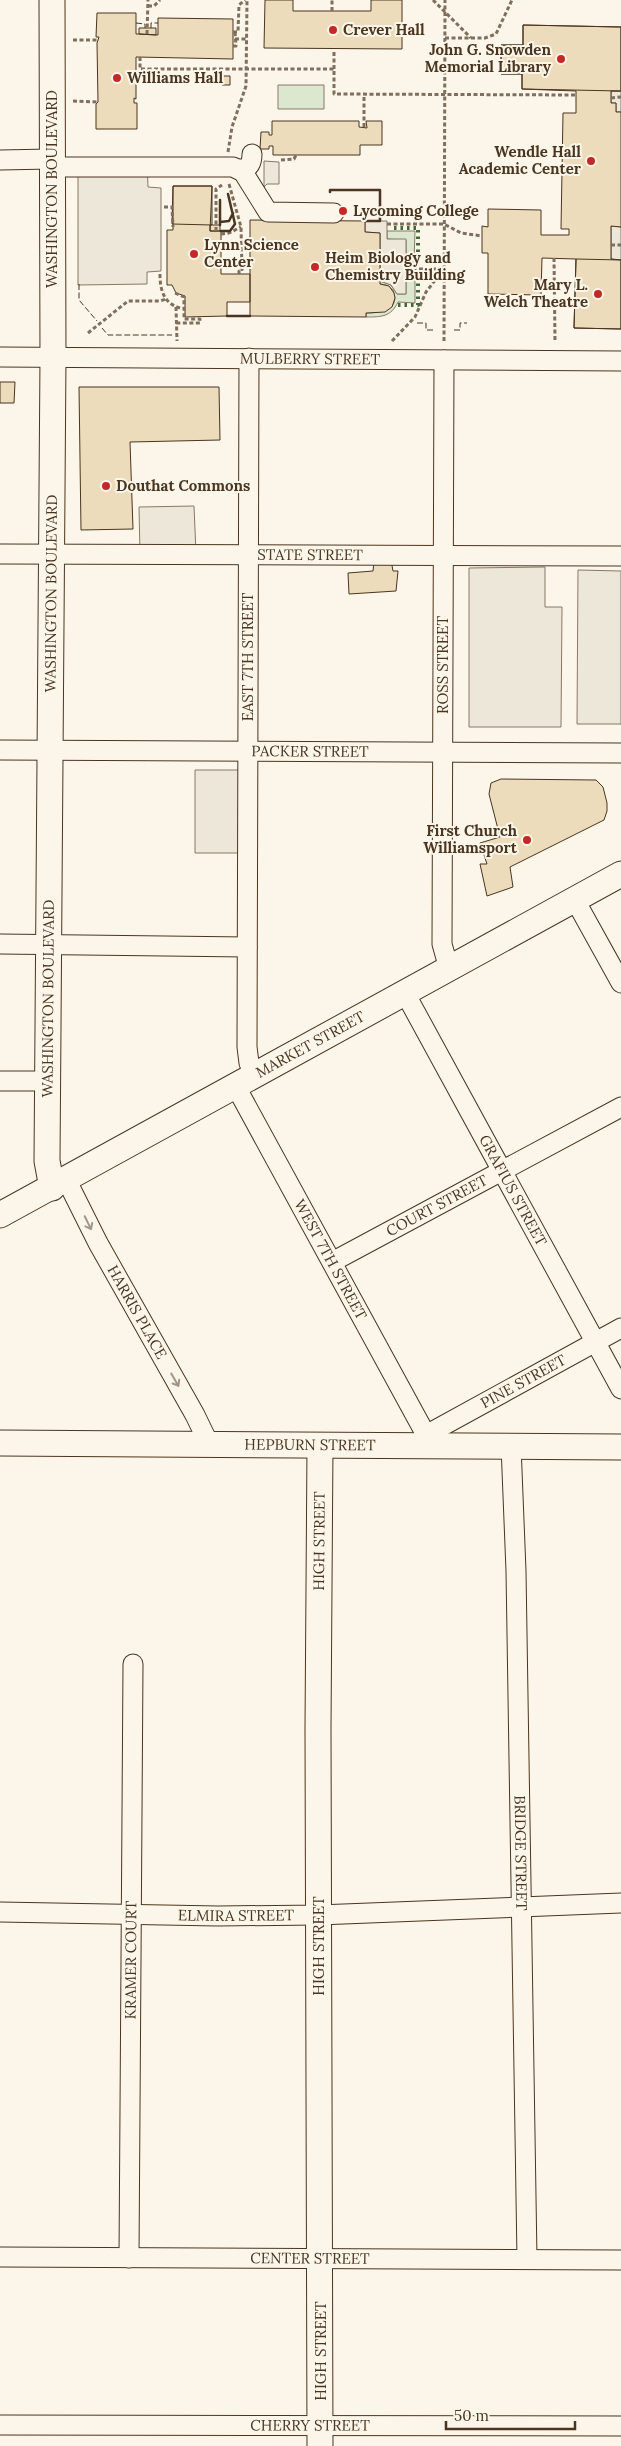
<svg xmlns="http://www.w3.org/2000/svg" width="621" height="2446" font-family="Lora,serif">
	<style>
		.green { fill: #dce7d0; stroke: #887966 }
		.parking { fill: #ede7d9; stroke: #887966 }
		.building { fill: #ecdcbc; stroke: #4a3520 }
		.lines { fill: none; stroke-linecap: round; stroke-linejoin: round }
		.minor-casing { stroke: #4a3520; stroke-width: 21 }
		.major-casing { stroke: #4a3520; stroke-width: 27 }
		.path { stroke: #7f6f5c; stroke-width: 3; stroke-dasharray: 4 2.5; stroke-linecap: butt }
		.minor { stroke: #fbf6e9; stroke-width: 19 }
		.major { stroke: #fbf6e9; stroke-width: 25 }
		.hedge { stroke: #436837; stroke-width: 4; stroke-dasharray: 2.5 4; stroke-linecap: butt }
		.fence { stroke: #4a3520; stroke-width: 1; stroke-dasharray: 6 2.5; stroke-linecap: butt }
		.wall { stroke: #4a3520; stroke-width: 2.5 }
		.oneway { stroke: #a29684 }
		.poi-dot { fill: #c62828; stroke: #fbf6e9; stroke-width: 2 }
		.labels { text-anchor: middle; stroke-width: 4; stroke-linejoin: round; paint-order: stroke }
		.poi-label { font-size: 15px; font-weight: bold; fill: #4a3520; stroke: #fbf6e9; text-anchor: start }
		.street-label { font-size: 15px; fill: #4a3520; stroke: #fbf6e9 }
	</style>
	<rect width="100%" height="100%" fill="#fbf6e9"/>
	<path class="green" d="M278,85h46v24h-46z
		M387,231h28l-1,31 -8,-1v-21l-19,-1z
		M406,276l9,1v26l-17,-1c-7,15 -17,15 -32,15v-4c15,0 35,-3 27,-23l-7,-5 -6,-1v-3l11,4 6,9h9z"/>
	<path class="parking" d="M611,91h10v21h-5v-9h-5z
		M78,158h69l1,29 13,1v83l-14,1v12l-69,1z
		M264,161l15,1v22h-12l-3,3z
		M365,221h22v18h19v55h-9l-6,-9 -11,-4v-48l-15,-1z
		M611,226l10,1v33l-10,-1z
		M194,506l2,47 -56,1 -1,-47z
		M545,567v40h17l-1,120h-92v-159z
		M578,570l43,1v153h-44z
		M195,770h46l-1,83h-45z"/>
	<path class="building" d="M265,0h28v11h78v-11h31v49l-138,-1z
		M97,13h39v21h3l19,1v-17l75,1v40l-97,-2v42l-2,-1v5h3v26h-41v-25l2,-2 -1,-59 2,-6h-3z
		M523,25l98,2v64l-99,-2v-15h-21v-29h22z
		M523,25l98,2v64h-10v12h5v9h5v115l-10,-1v33l10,1v69l-47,-1 2,-69 -34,-1 -1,37 -53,-1v-41h-6v-27l6,1v-18l53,1v25h28v-6h-8l2,-116h13v-22l-54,-2v-15h-21v-29h22z
		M139,28h17v7l-17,-1z
		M222,76h8v9h-8z
		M272,121h87v6l8,1 -1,-7h16v24h-22v10h-87v-9h-4v3h-9l1,-17h8v3h3z
		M173,186h39v39l-40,-1z
		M173,186h39l-2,45h11v43h29v28h-23v14l-42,1v-21l-9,-3 -4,-8h-5v-55h6z
		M250,220l115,1v11l15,1v51l9,2 5,7 1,5 -3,9 -7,5 -19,1v4l-116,-1z
		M210,225h10v6h-10z
		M576,259l45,1v69l-47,-1z
		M0,382h15l-1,21h-14z
		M79,387h140l1,53 -90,2 3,87 -52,1z
		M391,560l2,11h5l-2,20 -47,3 -1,-21 25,-2 1,-9z
		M501,779l95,1 7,7 4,16v8l-3,9 -94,47 3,20 -26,9 -7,-32h7l-7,-21 20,-6 -11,-43 2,-11z"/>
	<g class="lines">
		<g class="minor-casing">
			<g id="minor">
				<path d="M0,160l51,-1"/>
				<path d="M51,167h182l10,5 25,40 66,1"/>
				<path d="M240,169c10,0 12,-7 12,-15"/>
				<path id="s1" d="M0,357l621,4"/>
				<path d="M249,358l-2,689 2,16 5,11"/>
				<path d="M444,360l-2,584 7,25"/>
				<path id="s2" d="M0,554l621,2"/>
				<path id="s3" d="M0,750l621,3"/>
				<path d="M575,900l46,83"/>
				<path d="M0,944l247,3"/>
				<path id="s4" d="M405,993l216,396"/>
				<path d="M0,1081h47"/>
				<path id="s5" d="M235,1085l191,350v10"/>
				<path id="s6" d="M66,1179l32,64 97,172 15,31"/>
				<path id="s7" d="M332,1262l289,-155"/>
				<path id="s8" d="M426,1435l195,-107"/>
				<path id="s9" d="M511,1445l5,126 11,688"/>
				<path id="s10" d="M0,1912l218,4 100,-1 303,-12"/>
				<path id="s11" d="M0,2257l621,3"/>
				<path id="s12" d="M129,2258l4,-594"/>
				<path id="s13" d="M0,2425l621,1"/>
			</g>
		</g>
		<g class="major-casing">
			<g id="major">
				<path id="s14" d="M52,1188l-5,-27 6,-804 -1,-357"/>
				<path id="s15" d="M0,1215l621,-341"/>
				<path id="s16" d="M0,1443l621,4"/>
				<path id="s17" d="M320,2446l-2,-718 2,-282"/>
			</g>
		</g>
		<path class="path" d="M433,0l38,38
			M148,6h6l6,-6
			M332,11v-11
			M233,32h5l1,-27 6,-5
			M147,34l1,-34
			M445,38h40l11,-4 16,-34
			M235,39h12
			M73,40h26
			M233,46h3l-1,-14
			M334,52v17
			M140,57v12h194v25l242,1
			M611,98l10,-1
			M73,101l25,1
			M364,127v-32
			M228,152l4,-25 14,-41 1,-86
			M281,160l13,-1 2,-4
			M229,184l12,43 1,44h-3v3
			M164,207h8l1,20
			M387,224h57l17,9 21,3
			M216,231v-42l6,-4
			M221,234l8,-1 12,-6
			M611,245h10
			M554,258l1,83
			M242,260l8,-1
			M406,269h37
			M160,274c0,15 3,29 20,34
			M175,293l9,4v22h16v4h-24
			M176,307l1,34
			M88,333l40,-32h32l6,-2
			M392,341l23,-24 11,-25 17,-22
			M444,341l1,-341"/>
		<use href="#minor" class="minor"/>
		<use href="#major" class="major"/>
		<path class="hedge" d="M394,228h24v35
			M398,305h20v-29"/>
		<path class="fence" d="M136,23l9,1v4
			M151,28v-5h7
			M79,284v16l18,21
			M417,323h9v7h7
			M102,328l6,7h64
			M454,330h6v-7h7"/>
		<path class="wall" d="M330,192v-2h50v31h-15
			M220,200v25
			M220,222l9,-1 4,-8
			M221,231h9l5,-7 -7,-30
			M227,316h23"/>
	</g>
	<defs><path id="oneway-shaft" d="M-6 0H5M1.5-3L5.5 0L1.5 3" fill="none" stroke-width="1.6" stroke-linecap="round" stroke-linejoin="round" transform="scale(1.25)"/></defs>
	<g class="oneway">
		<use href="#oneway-shaft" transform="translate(88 1223) rotate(64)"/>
		<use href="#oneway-shaft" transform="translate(175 1380) rotate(60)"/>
	</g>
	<g class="poi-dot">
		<circle cx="333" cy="30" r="5"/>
		<circle cx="561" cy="59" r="5"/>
		<circle cx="117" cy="78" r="5"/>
		<circle cx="591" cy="161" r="5"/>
		<circle cx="343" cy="211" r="5"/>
		<circle cx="194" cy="254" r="5"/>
		<circle cx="315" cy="267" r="5"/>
		<circle cx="598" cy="294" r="5"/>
		<circle cx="106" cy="486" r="5"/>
		<circle cx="527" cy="840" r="5"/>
	</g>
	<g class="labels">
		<g class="poi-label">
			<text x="343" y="35">Crever Hall</text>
			<text x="551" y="55" text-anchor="end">John G. Snowden<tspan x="551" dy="17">Memorial Library</tspan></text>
			<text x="127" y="83">Williams Hall</text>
			<text x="581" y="157" text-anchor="end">Wendle Hall<tspan x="581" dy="17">Academic Center</tspan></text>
			<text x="353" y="216">Lycoming College</text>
			<text x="204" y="250">Lynn Science<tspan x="204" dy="17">Center</tspan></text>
			<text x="325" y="263">Heim Biology and<tspan x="325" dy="17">Chemistry Building</tspan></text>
			<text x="588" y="290" text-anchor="end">Mary L.<tspan x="588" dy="17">Welch Theatre</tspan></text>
			<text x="116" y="491">Douthat Commons</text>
			<text x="517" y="836" text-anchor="end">First Church<tspan x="517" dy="17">Williamsport</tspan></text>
		</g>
		<g class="street-label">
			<text transform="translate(52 189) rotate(-90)" y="5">WASHINGTON BOULEVARD</text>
			<text dy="5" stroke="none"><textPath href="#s1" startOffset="310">MULBERRY STREET</textPath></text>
			<text dy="5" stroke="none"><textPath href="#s2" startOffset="310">STATE STREET</textPath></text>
			<text dy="5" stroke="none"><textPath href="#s14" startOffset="595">WASHINGTON BOULEVARD</textPath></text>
			<text transform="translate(248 657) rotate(-90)" y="5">EAST 7TH STREET</text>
			<text transform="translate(443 665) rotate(-90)" y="5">ROSS STREET</text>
			<text dy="5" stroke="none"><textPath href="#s3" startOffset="310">PACKER STREET</textPath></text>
			<text dy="5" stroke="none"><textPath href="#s14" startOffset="190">WASHINGTON BOULEVARD</textPath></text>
			<text dy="5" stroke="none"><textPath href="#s15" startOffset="354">MARKET STREET</textPath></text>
			<text dy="5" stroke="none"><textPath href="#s4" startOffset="225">GRAFIUS STREET</textPath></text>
			<text dy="5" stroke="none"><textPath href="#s7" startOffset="119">COURT STREET</textPath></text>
			<text dy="5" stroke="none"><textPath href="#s5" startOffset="199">WEST 7TH STREET</textPath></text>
			<text dy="5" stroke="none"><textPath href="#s6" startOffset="151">HARRIS PLACE</textPath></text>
			<text dy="5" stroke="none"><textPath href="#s8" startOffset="111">PINE STREET</textPath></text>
			<text dy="5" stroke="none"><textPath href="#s16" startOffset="310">HEPBURN STREET</textPath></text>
			<text dy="5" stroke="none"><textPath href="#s17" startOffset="905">HIGH STREET</textPath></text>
			<text dy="5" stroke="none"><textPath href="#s9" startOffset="408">BRIDGE STREET</textPath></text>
			<text dy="5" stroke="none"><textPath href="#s10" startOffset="236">ELMIRA STREET</textPath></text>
			<text transform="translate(319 1946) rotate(-90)" y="5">HIGH STREET</text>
			<text dy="5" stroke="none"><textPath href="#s12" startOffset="298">KRAMER COURT</textPath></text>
			<text dy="5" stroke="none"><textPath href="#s11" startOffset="310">CENTER STREET</textPath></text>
			<text transform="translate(321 2351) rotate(-90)" y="5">HIGH STREET</text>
			<text dy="5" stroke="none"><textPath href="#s13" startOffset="310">CHERRY STREET</textPath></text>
		</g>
	</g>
	<path d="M446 2421v8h129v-8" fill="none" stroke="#4a3520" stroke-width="2.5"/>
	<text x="454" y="2421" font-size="15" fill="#4a3520" stroke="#fbf6e9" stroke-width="4" paint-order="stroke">50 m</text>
</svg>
